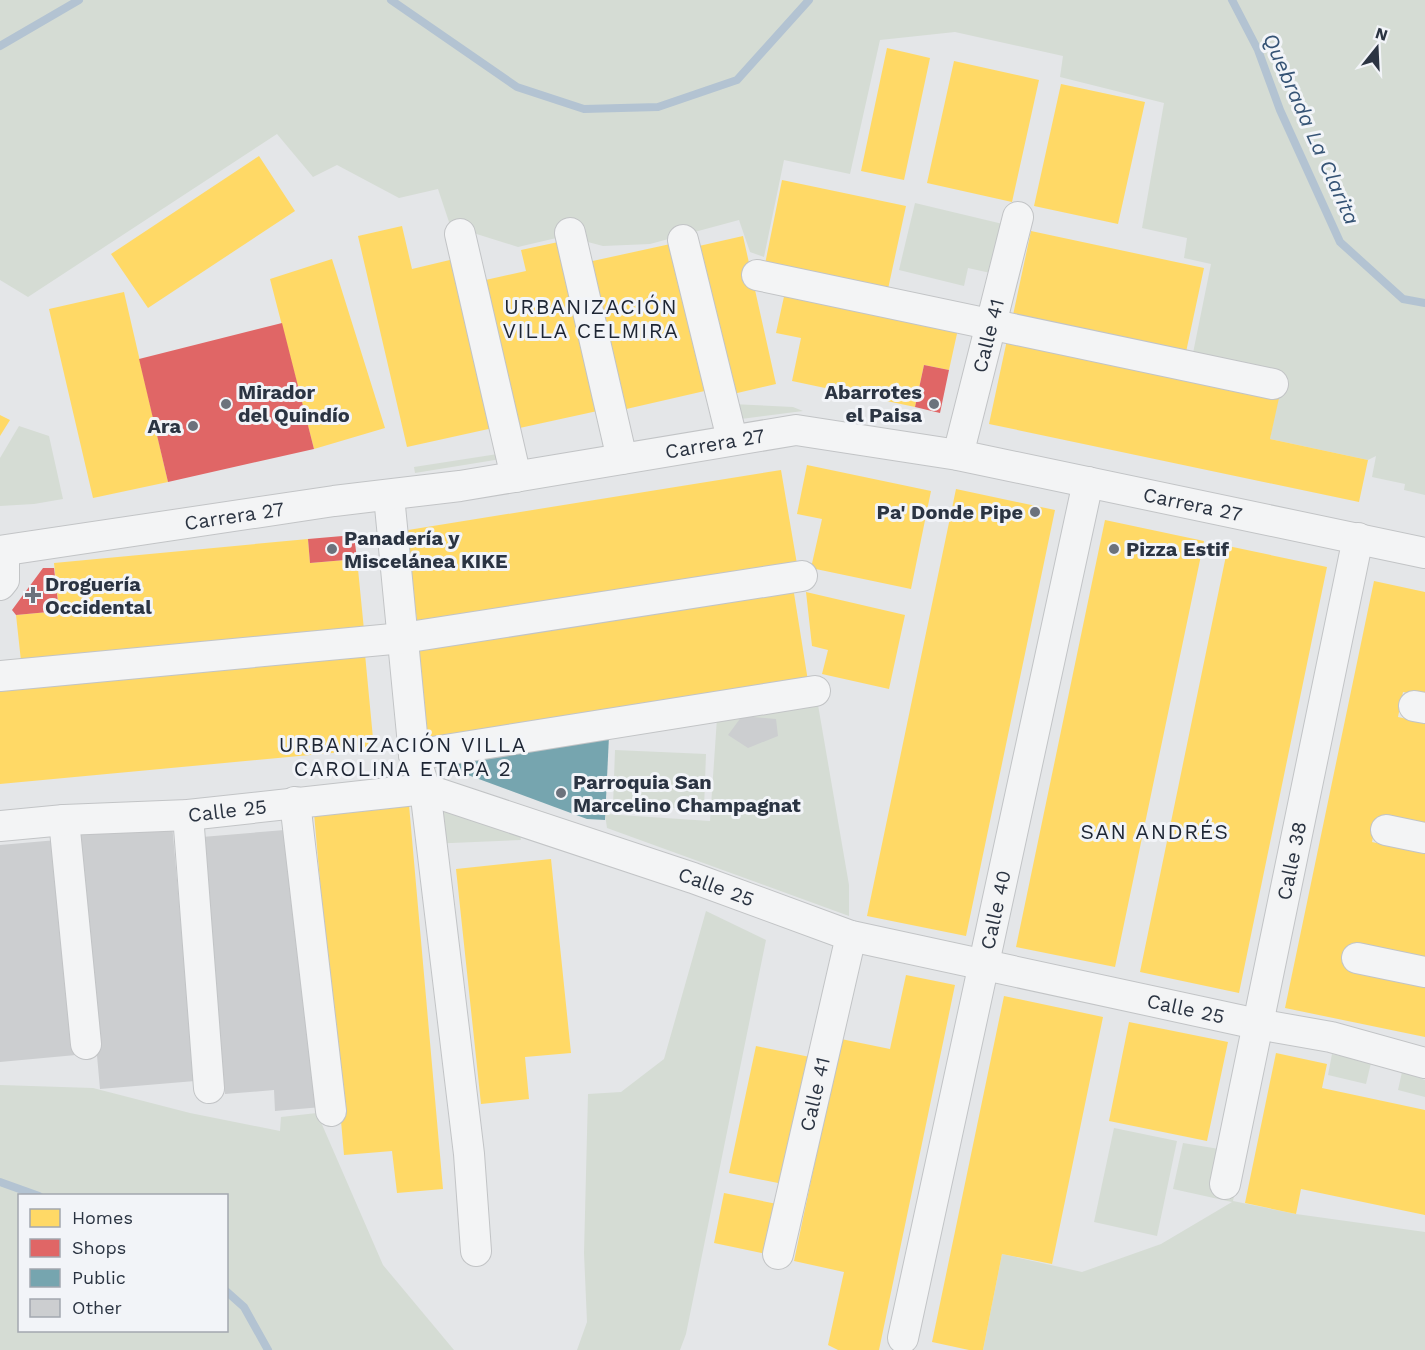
<svg xmlns="http://www.w3.org/2000/svg" width="1425" height="1350" font-family="'Work Sans',sans-serif">
	<style>
		.green { fill: #d5dcd4; fill-rule: evenodd }
		.homes { fill: #ffd966 }
		.shops { fill: #e06666 }
		.public { fill: #76a5af }
		.lines { fill: none; stroke-linecap: round; stroke-linejoin: round }
		.stream { stroke: #b3c3d2; stroke-width: 8 }
		.building { fill: #ccced0 }
		.minor-casing { stroke: #c2c4c6; stroke-width: 32 }
		.minor { stroke: #f3f4f5; stroke-width: 30 }
		.poi-dot { fill: #6c727c; stroke: #f2f4f8; stroke-width: 2 }
		.labels { text-anchor: middle; stroke-width: 6; stroke-linejoin: round; paint-order: stroke }
		.street-label { font-size: 20px; fill: #2b3442; stroke: #f2f4f8 }
		.poi-label { font-size: 20px; font-weight: bold; fill: #2b3442; stroke: #f2f4f8; text-anchor: start }
		.water-label { font-size: 21px; font-style: italic; fill: #355375; stroke: #f2f4f8 }
		.neighbourhood-label { font-size: 21px; letter-spacing: 1.5px; fill: #1d2533; stroke: #f2f4f8 }
	</style>
	<rect width="100%" height="100%" fill="#e4e6e8"/>
	<path class="green" d="M0,0h1425v495l-21,-5 1,-6 -33,-7 4,-21 -8,4 -98,-21 12,-65 -89,-21 18,-89 -27,-6 3,-20 -45,-10 22,-125 -104,-26 3,-21 -108,-24 -75,8 -30,134 -66,-14 -20,97 -14,-5 -11,-32 -89,24 -47,2 -38,-10 -47,11 -51,-16h-15l-14,-42 -39,9 -62,-33 -24,12 -36,-43 -249,163 -28,-17z
		M915,203l92,22 -12,49 -27,-6 -4,18 -65,-16z
		M732,404l61,3 10,4 -62,8z
		M19,426l30,10 14,63 -29,5 -34,2v-48z
		M504,453l-3,6 -86,14 -1,-6z
		M817,699l32,186v31l-242,-88 -2,-14 105,7 7,-103z
		M615,750l91,4 -2,55 -91,-3z
		M435,808l85,27 1,5 -93,4z
		M706,911l60,29 -80,394 -6,16h-103l10,-28 -3,-69 4,-159 33,-2 43,-33z
		M1332,1054l39,9 -5,21 -38,-9z
		M1402,1072l23,8v17l-27,-7z
		M0,1085l93,3 97,25 90,18 1,-14 36,-4 66,152 71,85h-454zM20,1196h206v134h-206z
		M1114,1128l63,13 -20,95 -63,-14z
		M1183,1143l60,10 -10,48 63,13 129,18v118h-442l19,-96 80,18 79,-28 71,-42 -59,-13z"/>
	<path class="homes" d="M887,48l43,10 -26,122 -43,-9z
		M954,61l85,19 -27,122 -85,-19z
		M1061,84l84,18 -27,122 -84,-18z
		M259,156l36,55 -147,97 -37,-54z
		M782,180l124,26 -18,83 -123,-25z
		M402,226l10,43 42,-10 39,169 -86,19 -49,-211z
		M1031,231l173,37 -18,84 -173,-37z
		M743,236l33,148 -43,10 -34,-148z
		M563,241l39,169 -87,19 -34,-148 45,-10 -5,-21z
		M675,243l34,147 -87,20 -34,-148z
		M332,259l53,169 -71,21 -44,-170z
		M124,292l44,190 -75,16 -44,-189z
		M785,292l173,37 -9,41 -25,-5 -9,42 -123,-26 9,-43 -25,-5z
		M1007,340l272,58 -9,41 98,21 -9,42 -370,-78z
		M0,415l10,5 -10,16z
		M807,465l124,26 -20,98 -100,-21 11,-49 -25,-5z
		M781,470l16,94 -379,61 -16,-94z
		M956,489l99,21 -89,426 -99,-20z
		M1105,520l99,21 -89,426 -99,-20z
		M308,539l2,24 47,-4 7,71 -343,31 -5,-46 43,-4 -5,-48z
		M1228,546l99,21 -88,426 -99,-21z
		M1374,581l51,11v105l-22,-5 -5,25 27,6v105l-48,-10 -5,24 53,12v105l-74,-16 -5,25 79,17v52l-140,-29z
		M793,587l15,94 -379,61 -16,-94z
		M806,592l99,23 -16,74 -67,-15 6,-24 -16,-4z
		M365,654l9,95 -374,35v-95z
		M409,805l34,384 -46,4 -5,-42 -48,4 -30,-342z
		M551,859l20,194 -46,4 4,42 -48,5 -25,-235z
		M906,975l49,10 -76,365h-41l-10,-5 16,-73 -50,-11 47,-222 49,10z
		M1004,996l99,21 -51,247 -50,-10 -19,96h-14l-37,-8z
		M1129,1022l99,20 -21,99 -98,-20z
		M756,1046l54,11 -27,127 -54,-11z
		M1276,1053l51,11 -5,24 103,22v105l-124,-26 -5,25 -51,-11z
		M724,1193l53,11 -10,50 -53,-11z"/>
	<path class="shops" d="M282,323l32,126 -146,33 -29,-123z
		M924,365l25,5 -9,43 -25,-6z
		M354,535l3,24 -47,4 -2,-24z
		M43,568h11l5,43 -43,4 -4,-5z"/>
	<path class="public" d="M609,736l-4,84 -18,-1 -130,-48 2,-15z"/>
	<g class="lines">
		<path class="stream" d="M391,0l126,87 67,22 74,-2 79,-27 72,-80
			M1232,0l26,50 22,60 60,132 63,57 22,4
			M0,46l79,-46
			M0,1182l39,14
			M226,1291l18,16 24,43"/>
	</g>
	<path class="building" d="M742,716l34,3 2,17 -30,12 -20,-13z
		M172,824l23,257 -95,8 -23,-257z
		M297,829l25,278 -47,4 -1,-21 -49,4 -23,-257z
		M57,840l19,215 -76,7v-217z"/>
	<g class="lines">
		<g class="minor-casing">
			<g id="minor">
				<path d="M570,233l52,226"/>
				<path d="M460,234l56,243"/>
				<path d="M683,240l49,199"/>
				<path d="M757,275l516,109"/>
				<path id="s1" d="M958,455l60,-238"/>
				<path d="M389,496l25,259 11,34 44,365 7,97"/>
				<path id="s2" d="M0,551l334,-50 126,-15 336,-56 162,25 467,98"/>
				<path d="M0,585l4,-5v-28"/>
				<path d="M0,676l403,-38 399,-62"/>
				<path d="M1414,706l11,2"/>
				<path d="M414,755l401,-64"/>
				<path d="M295,802l36,309"/>
				<path d="M188,815l21,273"/>
				<path d="M64,820l22,224"/>
				<path id="s3" d="M0,826l64,-6 124,-5 237,-26 268,89 158,58 406,88 74,13 94,26"/>
				<path d="M1386,830l39,8"/>
				<path d="M1357,958l68,14"/>
				<path id="s4" d="M1225,1184l133,-646"/>
				<path id="s5" d="M778,1254l73,-318"/>
				<path id="s6" d="M903,1338l185,-856"/>
			</g>
		</g>
		<use href="#minor" class="minor"/>
	</g>
	<g class="poi-dot">
		<circle cx="226" cy="404" r="6"/>
		<circle cx="934" cy="404" r="6"/>
		<circle cx="193" cy="426" r="6"/>
		<circle cx="1035" cy="512" r="6"/>
		<circle cx="332" cy="549" r="6"/>
		<circle cx="1114" cy="549" r="6"/>
		<path d="M30 586h6v6h6v6h-6v6h-6v-6h-6v-6h6z"/>
		<circle cx="561" cy="793" r="6"/>
	</g>
	<g class="labels">
		<g class="street-label">
			<text dy="7" stroke="none"><textPath href="#s1" startOffset="123">Calle 41</textPath></text>
			<text dy="7" stroke="none"><textPath href="#s2" startOffset="723">Carrera 27</textPath></text>
			<text dy="7" stroke="none"><textPath href="#s2" startOffset="1209">Carrera 27</textPath></text>
			<text dy="7" stroke="none"><textPath href="#s2" startOffset="237">Carrera 27</textPath></text>
			<text dy="7" stroke="none"><textPath href="#s3" startOffset="228">Calle 25</textPath></text>
			<text dy="7" stroke="none"><textPath href="#s4" startOffset="330">Calle 38</textPath></text>
			<text dy="7" stroke="none"><textPath href="#s3" startOffset="734">Calle 25</textPath></text>
			<text dy="7" stroke="none"><textPath href="#s6" startOffset="438">Calle 40</textPath></text>
			<text dy="7" stroke="none"><textPath href="#s3" startOffset="1220">Calle 25</textPath></text>
			<text dy="7" stroke="none"><textPath href="#s5" startOffset="164">Calle 41</textPath></text>
		</g>
		<g class="poi-label">
			<text x="238" y="399">Mirador<tspan x="238" dy="23">del Quindío</tspan></text>
			<text x="922" y="399" text-anchor="end">Abarrotes<tspan x="922" dy="23">el Paisa</tspan></text>
			<text x="181" y="433" text-anchor="end">Ara</text>
			<text x="1023" y="519" text-anchor="end">Pa' Donde Pipe</text>
			<text x="344" y="545">Panadería y<tspan x="344" dy="23">Miscelánea KIKE</tspan></text>
			<text x="1126" y="556">Pizza Estif</text>
			<text x="45" y="591">Droguería<tspan x="45" dy="23">Occidental</tspan></text>
			<text x="573" y="789">Parroquia San<tspan x="573" dy="23">Marcelino Champagnat</tspan></text>
		</g>
		<g class="water-label">
			<text transform="translate(1311 129) rotate(66)" y="7">Quebrada La Clarita</text>
		</g>
		<g class="neighbourhood-label">
			<text x="591" y="314">URBANIZACIÓN<tspan x="591" dy="24">VILLA CELMIRA</tspan></text>
			<text x="403" y="752">URBANIZACIÓN VILLA<tspan x="403" dy="24">CAROLINA ETAPA 2</tspan></text>
			<text x="1155" y="839">SAN ANDRÉS</text>
		</g>
	</g>
	<rect x="18" y="1194" width="210" height="138" fill="#f2f4f8" stroke="#a2a7af" stroke-width="1.5"/>
	<rect x="30" y="1209" width="30" height="18" fill="#ffd966" stroke="#a2a7af" stroke-width="1.5"/>
	<text x="72" y="1224" font-size="18" fill="#2b3442">Homes</text>
	<rect x="30" y="1239" width="30" height="18" fill="#e06666" stroke="#a2a7af" stroke-width="1.5"/>
	<text x="72" y="1254" font-size="18" fill="#2b3442">Shops</text>
	<rect x="30" y="1269" width="30" height="18" fill="#76a5af" stroke="#a2a7af" stroke-width="1.5"/>
	<text x="72" y="1284" font-size="18" fill="#2b3442">Public</text>
	<rect x="30" y="1299" width="30" height="18" fill="#ccced0" stroke="#a2a7af" stroke-width="1.5"/>
	<text x="72" y="1314" font-size="18" fill="#2b3442">Other</text>
	<g transform="translate(1377 48) rotate(18)" stroke="#f2f4f8" stroke-width="4.5" paint-order="stroke">
	<path d="M0-4.5L10 22L0 15L-10 22Z" fill="#2b3442"/>
	<text y="-9" font-size="16" font-weight="bold" text-anchor="middle" fill="#2b3442">N</text>
	</g>
</svg>
